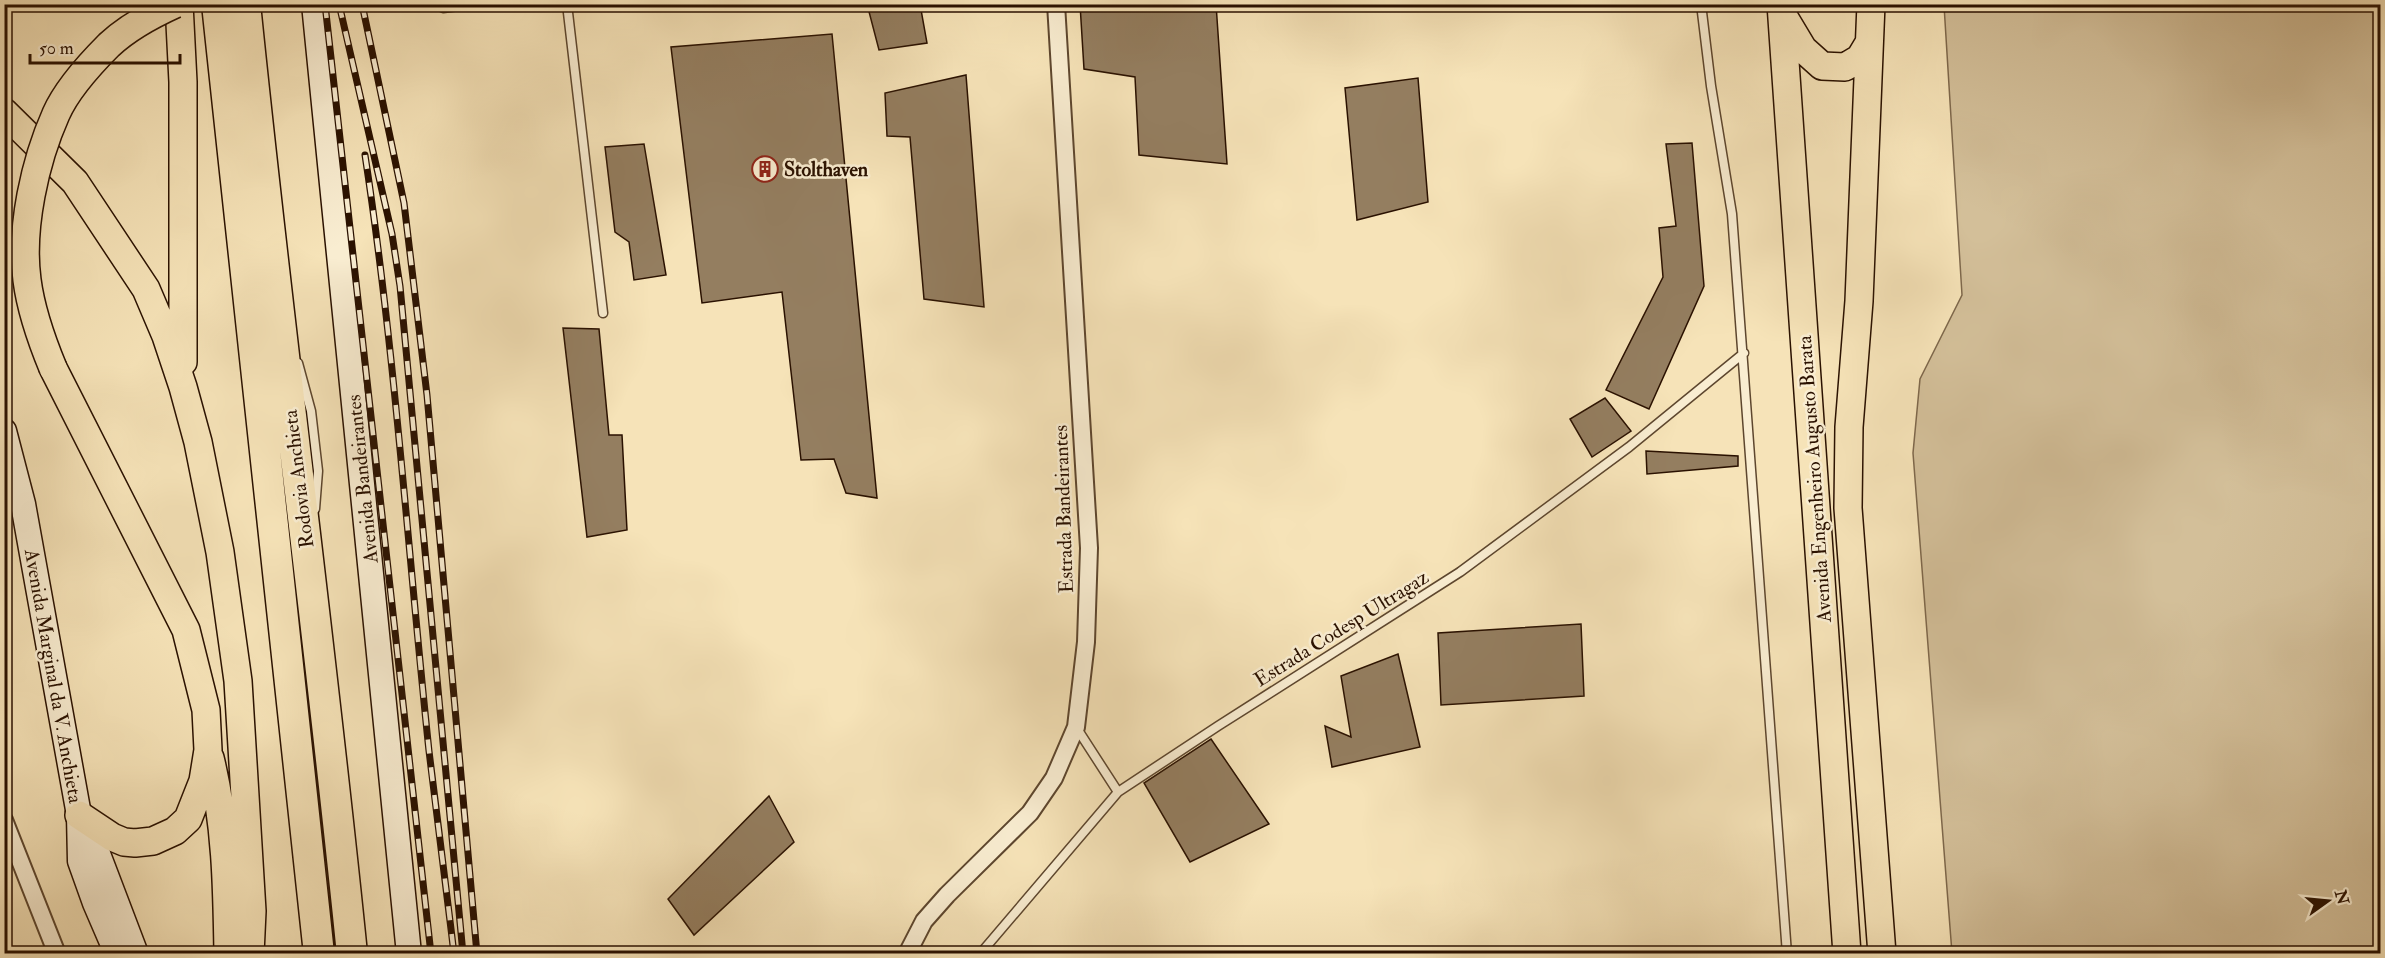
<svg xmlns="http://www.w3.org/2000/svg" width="2385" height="958" font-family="'IM FELL Double Pica',serif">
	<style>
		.green { fill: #d3bf99; stroke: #7e684c; stroke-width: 1.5 }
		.building { fill: #947e60; stroke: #2a1100; stroke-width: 1.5 }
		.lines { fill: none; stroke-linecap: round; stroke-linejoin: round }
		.service-casing { stroke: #5d462e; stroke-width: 11 }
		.minor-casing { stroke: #5d462e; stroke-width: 20 }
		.secondary-casing { stroke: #2a1100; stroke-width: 27 }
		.primary-casing { stroke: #2a1100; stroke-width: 30 }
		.motorway-casing { stroke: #2a1100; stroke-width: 33 }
		.service { stroke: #f9edd1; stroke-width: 8 }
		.minor { stroke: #f9edd1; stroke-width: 16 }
		.secondary { stroke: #f9edd1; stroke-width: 24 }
		.primary { stroke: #f6e3b8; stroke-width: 27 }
		.motorway { stroke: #f6e3b8; stroke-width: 30 }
		.rail-casing { stroke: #2a1100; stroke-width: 7 }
		.rail { stroke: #f9edd1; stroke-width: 4.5; stroke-dasharray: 14; stroke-linecap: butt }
		.primary-bridge-casing { stroke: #2a1100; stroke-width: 30; stroke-linecap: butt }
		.primary-bridge { stroke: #f6e3b8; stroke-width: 27 }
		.labels { text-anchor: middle; stroke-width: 5; stroke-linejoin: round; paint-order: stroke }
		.poi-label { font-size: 20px; font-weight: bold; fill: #2a1100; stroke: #f9edd1; text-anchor: start }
		.street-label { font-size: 20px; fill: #2a1100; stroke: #f9edd1 }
	</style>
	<rect width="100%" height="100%" fill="#f6e3b8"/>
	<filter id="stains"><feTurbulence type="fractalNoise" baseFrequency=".00333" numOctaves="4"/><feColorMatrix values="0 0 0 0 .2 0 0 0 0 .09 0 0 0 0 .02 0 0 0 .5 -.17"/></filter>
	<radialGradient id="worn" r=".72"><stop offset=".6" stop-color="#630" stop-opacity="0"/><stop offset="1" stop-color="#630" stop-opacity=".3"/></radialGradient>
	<path class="green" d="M1944,5h436v876l-2,6 2,66h-428l-39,-500 7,-74 42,-84z"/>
	<path class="building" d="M867,4h53l7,39 -48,7z
		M1080,4h136l11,160 -88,-9 -4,-78 -51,-8z
		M832,34l45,464 -31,-5 -12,-34 -33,1 -19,-168 -80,11 -31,-256z
		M966,75l18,232 -60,-8 -14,-162 -23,-1 -2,-43z
		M1418,78l10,124 -71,18 -12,-132z
		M1692,143l12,143 -55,123 -43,-19 57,-113 -4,-49 17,-2 -10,-82z
		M644,144l22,131 -32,5 -5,-38 -14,-10 -10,-85z
		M563,328l36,1 10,106h13l5,95 -40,7z
		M1605,398l26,33 -39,26 -22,-38z
		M1646,451l92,5v10l-91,8z
		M1581,624l3,72 -143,9 -3,-72z
		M1398,654l22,93 -88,20 -7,-41 26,11 -10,-61z
		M1211,739l58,85 -79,38 -46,-79z
		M769,796l25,46 -100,93 -26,-36z"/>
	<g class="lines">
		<g class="service-casing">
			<path id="service" d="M567,4l36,309
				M1701,4l10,82 21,128 55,740
				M443,8l31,-4
				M298,363l13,48 7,60 -3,38
				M1076,727l42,65
				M980,954l138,-162 100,-66 242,-154 169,-125 115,-94"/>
		</g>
		<g class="minor-casing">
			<path id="minor" d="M4,820l53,134
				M907,954l17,-33 23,-26 83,-82 24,-35 22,-51 10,-85 3,-94 -33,-544"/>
		</g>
		<g class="secondary-casing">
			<path id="secondary" d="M314,4l95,950
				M4,431l19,73 56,311 1,46 15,42 22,51
				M83,823l15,31 38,100"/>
		</g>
		<g class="primary-casing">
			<path id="primary" d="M179,4l4,78v280
				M1781,4l66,950
				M1871,4l-12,297 -10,126 -1,81 34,446
				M1785,19l18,30 19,17 23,1 15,-9 9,-15
				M4,112l71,70 71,107 20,47 17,51 15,55 22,110 18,129 14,230 -2,43
				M53,368l133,262 20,80 2,40 -5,31 -15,38 -13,12 -22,10 -18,2 -11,-1 -12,-5 -33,-22
				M210,758c16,64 17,130 18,196"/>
		</g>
		<g class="motorway-casing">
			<path id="motorway" d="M217,4l102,950
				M245,4c32,317 75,633 107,950"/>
		</g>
		<use href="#service" class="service"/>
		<use href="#minor" class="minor"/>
		<use href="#secondary" class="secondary"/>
		<use href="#primary" class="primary"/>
		<use href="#motorway" class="motorway"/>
		<g class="rail-casing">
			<path id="rail" d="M325,4l106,950
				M339,4l53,230 8,52 63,668
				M362,4l42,199 23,192 50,559
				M365,155c30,197 43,397 64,596 8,67 17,135 25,203"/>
		</g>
		<use href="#rail" class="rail"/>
		<g class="primary-bridge-casing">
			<path id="primary-bridge" d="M53,368c-12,-29 -22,-57 -26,-88 -7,-52 8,-119 29,-166 11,-25 34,-50 53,-69 18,-17 44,-31 66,-41"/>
		</g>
		<use href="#primary-bridge" class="primary-bridge"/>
	</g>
	<defs>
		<g id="building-ring" transform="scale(1.35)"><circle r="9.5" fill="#f9edd1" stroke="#8f2418" stroke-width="1.5"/><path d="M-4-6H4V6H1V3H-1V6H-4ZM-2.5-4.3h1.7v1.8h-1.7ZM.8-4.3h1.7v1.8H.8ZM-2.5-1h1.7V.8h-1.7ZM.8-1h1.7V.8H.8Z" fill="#8f2418"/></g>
	</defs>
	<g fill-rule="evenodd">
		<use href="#building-ring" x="765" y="169"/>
	</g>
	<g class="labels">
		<g class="poi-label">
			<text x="784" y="176">Stolthaven</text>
		</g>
		<g class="street-label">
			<text transform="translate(298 479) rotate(-97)" y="7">Rodovia Anchieta</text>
			<text transform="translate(362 479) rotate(-96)" y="7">Avenida Bandeirantes</text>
			<text transform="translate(1814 479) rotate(-94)" y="7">Avenida Engenheiro Augusto Barata</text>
			<text transform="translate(1063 509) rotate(-92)" y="7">Estrada Bandeirantes</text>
			<text transform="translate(1341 628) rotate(-32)" y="7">Estrada Codesp Ultragaz</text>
			<text transform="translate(54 676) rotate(80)" y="7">Avenida Marginal da V. Anchieta</text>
		</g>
	</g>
	<rect width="2385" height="958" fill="none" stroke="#f6e3b8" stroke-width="24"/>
	<rect x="6" y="6" width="2373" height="946" fill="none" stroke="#2a1100" stroke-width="3"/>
	<rect x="12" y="12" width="2361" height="934" fill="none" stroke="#2a1100" stroke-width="1.5"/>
	<g transform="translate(2328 901) rotate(75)" stroke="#f9edd1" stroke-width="4.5" paint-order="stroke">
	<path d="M0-4.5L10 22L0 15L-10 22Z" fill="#2a1100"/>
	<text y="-9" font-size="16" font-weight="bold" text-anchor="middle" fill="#2a1100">N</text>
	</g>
	<path d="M30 54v9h150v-9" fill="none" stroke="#2a1100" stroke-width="3"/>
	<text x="39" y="54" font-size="18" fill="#2a1100" stroke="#f9edd1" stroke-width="4.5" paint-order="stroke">50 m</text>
	<rect width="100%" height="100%" filter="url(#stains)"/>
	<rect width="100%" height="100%" fill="url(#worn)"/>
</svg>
